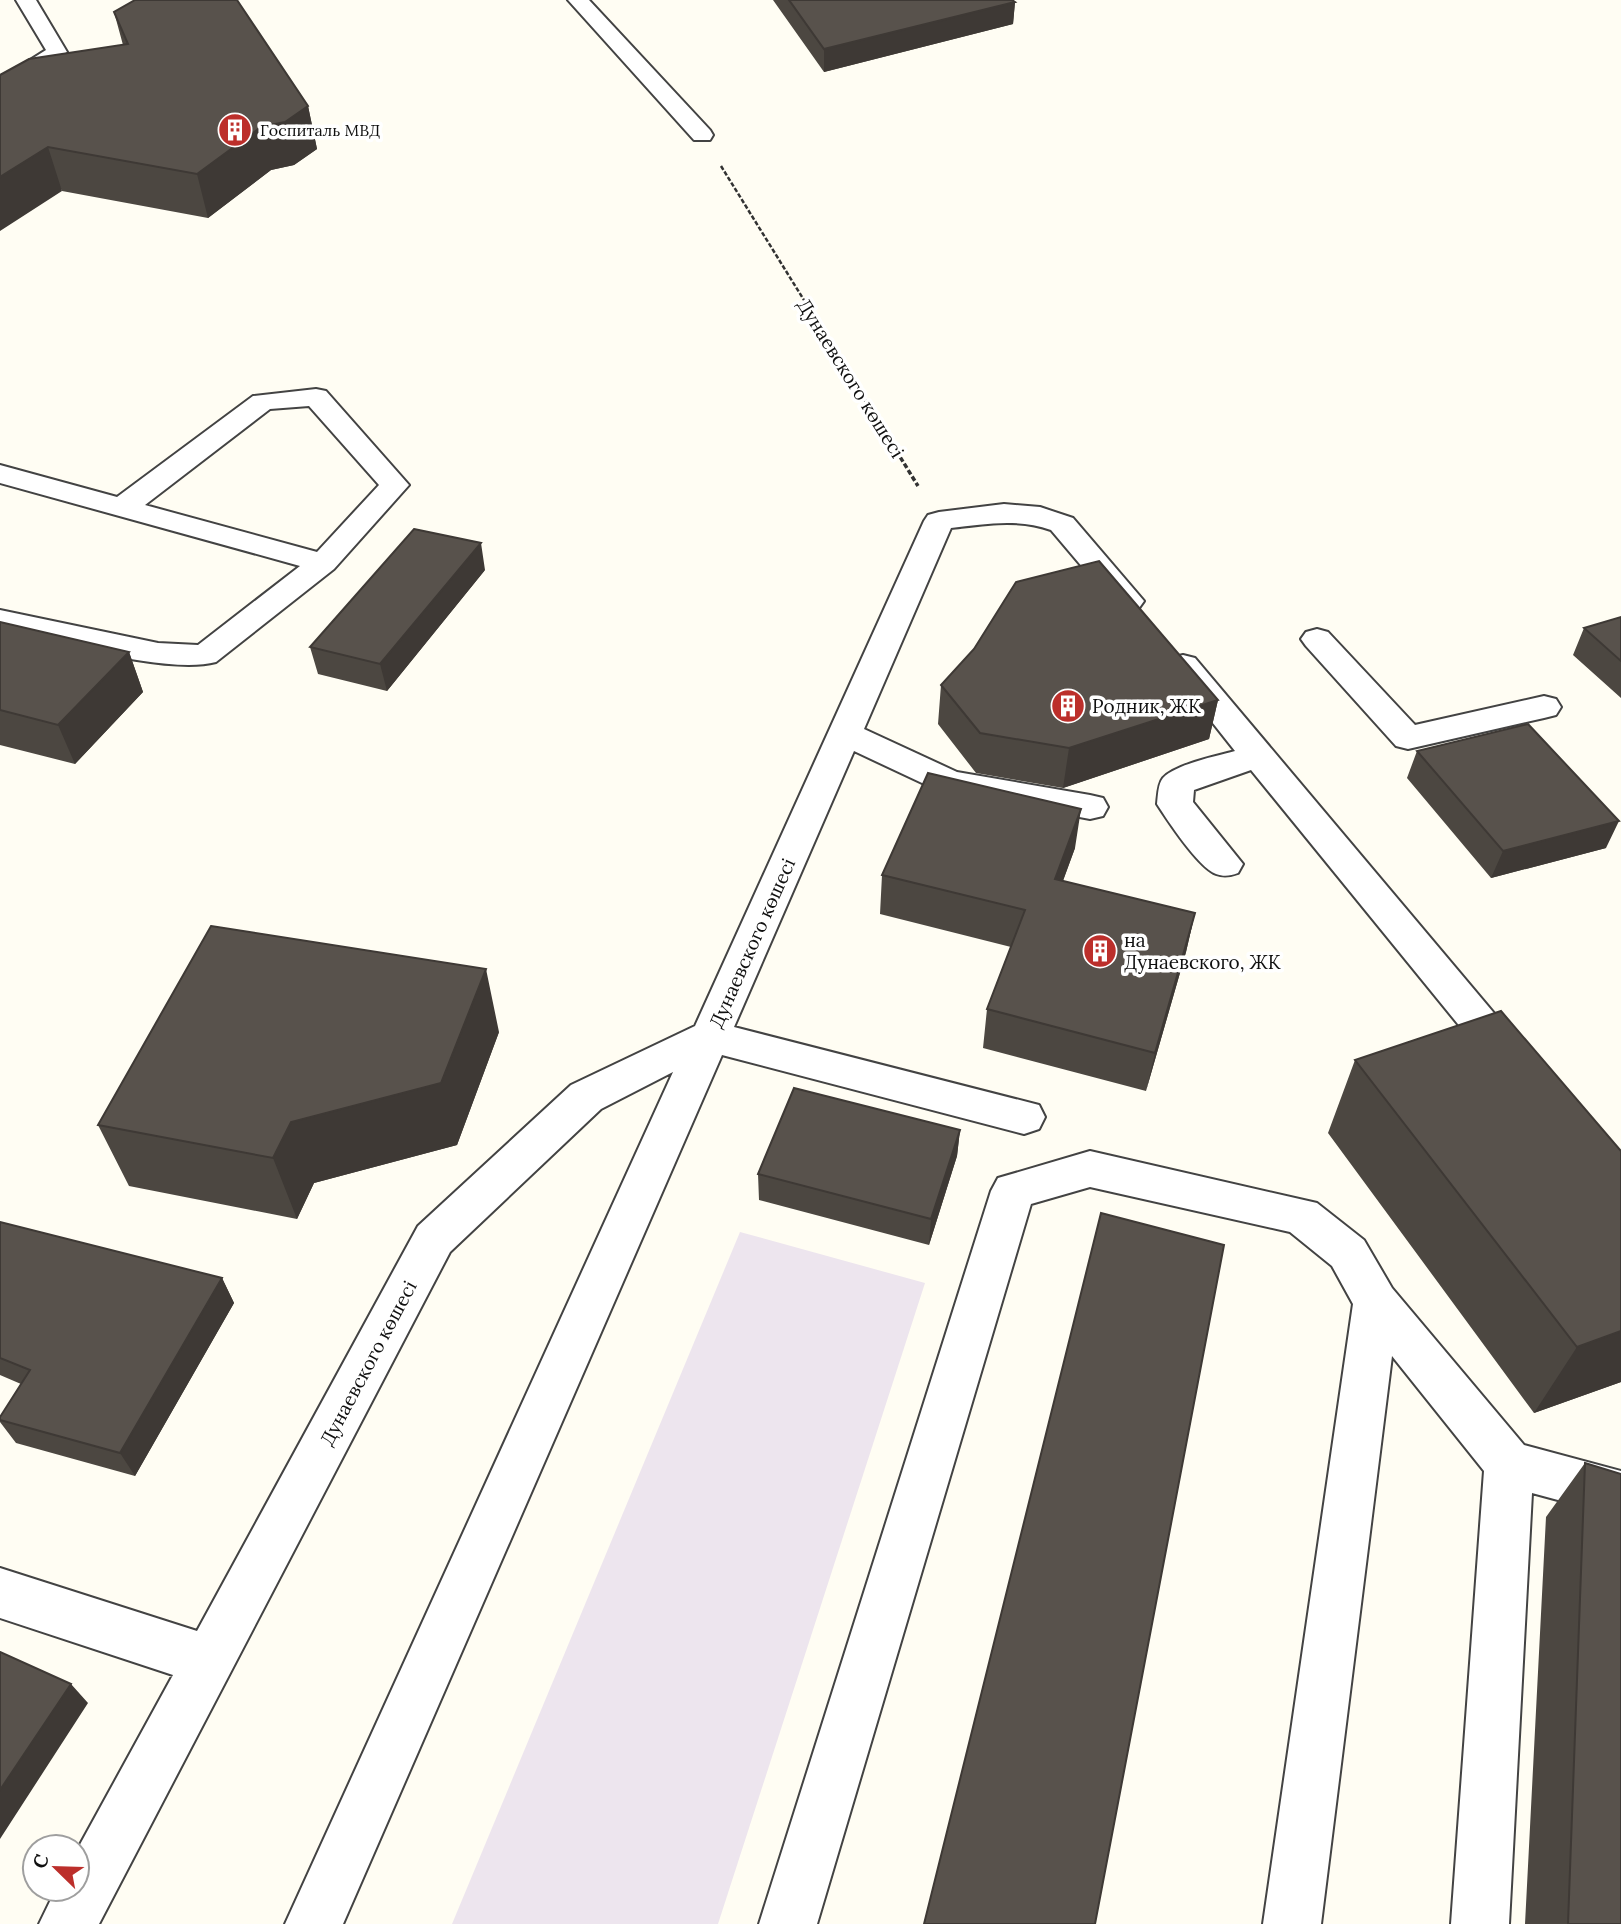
<svg xmlns="http://www.w3.org/2000/svg" width="1621" height="1924" font-family="Lora,serif">
	<style>
		.industrial { fill: #ede5ee }
		.lines { fill: none; stroke-linecap: round; stroke-linejoin: round }
		.minor-casing { stroke: #434343; stroke-width: 4 }
		.path-far1 { stroke: #323232; stroke-width: 2.5; stroke-dasharray: 4.5 2; stroke-linecap: butt }
		.path { stroke: #323232; stroke-width: 3.5; stroke-dasharray: 5 2.5; stroke-linecap: butt }
		.minor { fill: #fff; fill-rule: evenodd }
		.wall { fill: #4c4741 }
		.shaded-wall { fill: #3e3935 }
		.building { fill: #58524c; stroke: #3e3935; stroke-width: 2 }
		.labels { text-anchor: middle; stroke-width: 7; stroke-linejoin: round; paint-order: stroke }
		.far-poi-label { font-size: 16px; fill: #101010; stroke: #fff; text-anchor: start }
		.street-label { font-size: 19px; fill: #101010; stroke: #fff }
		.poi-label { font-size: 19px; fill: #101010; stroke: #fff; text-anchor: start }
	</style>
	<rect width="100%" height="100%" fill="#fffdf3"/>
	<path class="industrial" d="M740,1232l185,51 -207,641h-266z"/>
	<g class="lines">
		<g class="minor-casing">
			<path id="minor" d="M16,0h20l31,52 -60,40 -7,2v-15l46,-29z
				M568,0h21l121,130 3,5 -3,5h-16z
				M316,389l10,2 83,94 -75,84 -118,93c-49,13 -163,-21 -216,-32v-20l158,33 40,2 102,-79 -300,-83v-18l117,32 136,-101zM309,406l70,79 -62,67 -172,-47 125,-96z
				M1004,504l36,3 33,11 71,83 -5,7 -11,2 -11,-2 -66,-78c-33,-12 -66,-6 -100,-2l-87,201 93,43 133,23 13,3 5,9 -5,9 -13,3 -153,-29 -83,-39 -120,276 305,78 6,12 -6,12 -15,5 -302,-79 -379,869h-58l388,-852 -72,37 -151,143 -351,672h-60l17,-35h21v-39l96,-175 -173,-57v-50l197,63 221,-405 153,-141 124,-59 229,-505 4,-6 11,-3z
				M1317,629l11,3 87,93 129,-29 12,3 5,8 -5,8 -12,3 -136,31 -12,-3 -90,-100 -5,-7 5,-7z
				M1183,655l12,3 330,392 6,11 -6,11 -14,5 -14,-5 -246,-302 -57,20 -1,12 50,62 -5,9c-8,3 -14,4 -22,1 -18,-7 -48,-53 -59,-70 1,-9 1,-20 6,-26 13,-14 54,-22 72,-27l-68,-86 4,-7z
				M1090,1151l227,52 47,37 28,48 132,157 97,26v46l-89,-24 -23,431h-58l33,-453 -92,-115 -71,568h-58l90,-620 -21,-38 -42,-34 -200,-45 -59,17 -214,720h-58l232,-733 7,-13z"/>
		</g>
		<path class="path-far1" d="M721,166l86,139"/>
		<path class="path" d="M806,304l112,182"/>
		<use href="#minor" class="minor"/>
	</g>
	<path class="wall" d="M773,0h239l3,2 -2,22 -189,48z
		M114,12l194,94 9,43 -23,16 -23,5 -63,48 -146,-27 -62,-116 123,-30z
		M485,570l-98,121 -69,-17 -8,-27z
		M1621,617v81l-48,-43 11,-27z
		M0,622l129,30 14,40 -68,72 -75,-19z
		M941,685l277,15 -9,39 -146,49 -87,-15 -38,-49z
		M1417,751l189,97 -115,30 -84,-100z
		M1075,848l-12,33 132,32 -9,39 -40,139 -163,-43 4,-39 24,-62 -131,-33 2,-39z
		M499,1032l-42,113 -143,38 -17,36 -168,-33 -31,-61z
		M1355,1060l266,91v231l-87,31 -206,-280z
		M960,1130l-3,26 -28,89 -170,-45 -1,-26z
		M0,1222l222,56 12,25 -99,173 -119,-33 -16,-21v-5l21,-33 -21,-9z
		M1585,1463l36,461h-96l21,-407z"/>
	<path class="shaded-wall" d="M1015,2l-2,22 -189,48v-23z
		M308,106l9,43 -23,16 -23,5 -63,48 -11,-44 64,-47z
		M48,147l14,44 -62,40v-54z
		M481,543l4,27 -98,121 -7,-27z
		M129,652l14,40 -68,72 -17,-39z
		M1218,700l-9,39 -146,49 6,-40z
		M1081,809l-6,39 -26,70 6,-39z
		M1619,821l-13,27 -115,30 12,-27z
		M1195,913l-9,39 -40,139 9,-38z
		M486,969l13,63 -42,113 -143,38 -17,36 -24,-61 18,-36z
		M960,1130l-3,26 -28,89 2,-26z
		M222,1278l12,25 -99,173 -15,-23z
		M1621,1331v51l-87,31 43,-66z
		M71,1684l17,19 -88,136v-49z"/>
	<path class="building" d="M135,0h102l71,106 -23,16 -24,5 -64,47 -149,-27 -48,30v-102l29,-16 99,-15 -14,-32z
		M789,0h223l3,2 -191,47z
		M414,529l67,14 -101,121 -70,-17z
		M1099,561l119,139 -149,48 -89,-15 -39,-48 33,-36 42,-67z
		M1621,617v44l-37,-33z
		M0,622l129,30 -71,73 -58,-15z
		M1528,724l91,97 -116,30 -86,-100z
		M928,773l153,36 -26,70 140,34 -40,140 -168,-44 38,-99 -143,-35z
		M211,926l275,43 -45,114 -150,39 -18,36 -175,-33z
		M1501,1011l120,140v180l-44,16 -222,-287z
		M794,1088l166,42 -29,89 -173,-45z
		M1101,1213l123,32 -129,679h-171z
		M0,1222l222,56 -102,175 -120,-33v-3l30,-47 -30,-12z
		M1585,1463l36,11v450h-53z
		M0,1652l71,32 -71,106z"/>
	<defs>
		<g id="building-disc" transform="scale(1.75)"><circle r="9.5" fill="#bc2f2b" stroke="#fff"/><path d="M-4-6H4V6H1V3H-1V6H-4ZM-2.5-4.3h1.7v1.8h-1.7ZM.8-4.3h1.7v1.8H.8ZM-2.5-1h1.7V.8h-1.7ZM.8-1h1.7V.8H.8Z" fill="#fff"/></g>
	</defs>
	<g fill-rule="evenodd">
		<use href="#building-disc" x="235" y="130"/>
		<use href="#building-disc" x="1068" y="706"/>
		<use href="#building-disc" x="1100" y="951"/>
	</g>
	<g class="labels">
		<g class="far-poi-label">
			<text x="260" y="136">Госпиталь МВД</text>
		</g>
		<g class="street-label">
			<text transform="translate(851 378) rotate(58)" y="7">Дунаевского көшесі</text>
			<text transform="translate(752 943) rotate(-66)" y="7">Дунаевского көшесі</text>
			<text transform="translate(368 1363) rotate(-62)" y="7">Дунаевского көшесі</text>
		</g>
		<g class="poi-label">
			<text x="1092" y="713">Родник, ЖК</text>
			<text x="1124" y="947">на<tspan x="1124" dy="22">Дунаевского, ЖК</tspan></text>
		</g>
	</g>
	<g transform="translate(56 1868) rotate(293)"><circle r="33" fill="#ffffff" stroke="#9f9f9f" stroke-width="2"/>
	<path d="M0-5L12 26L0 18L-12 26Z" fill="#bc2f2b"/>
	<text y="-10" font-size="19" font-weight="bold" text-anchor="middle" fill="#101010">С</text>
	</g>
</svg>
